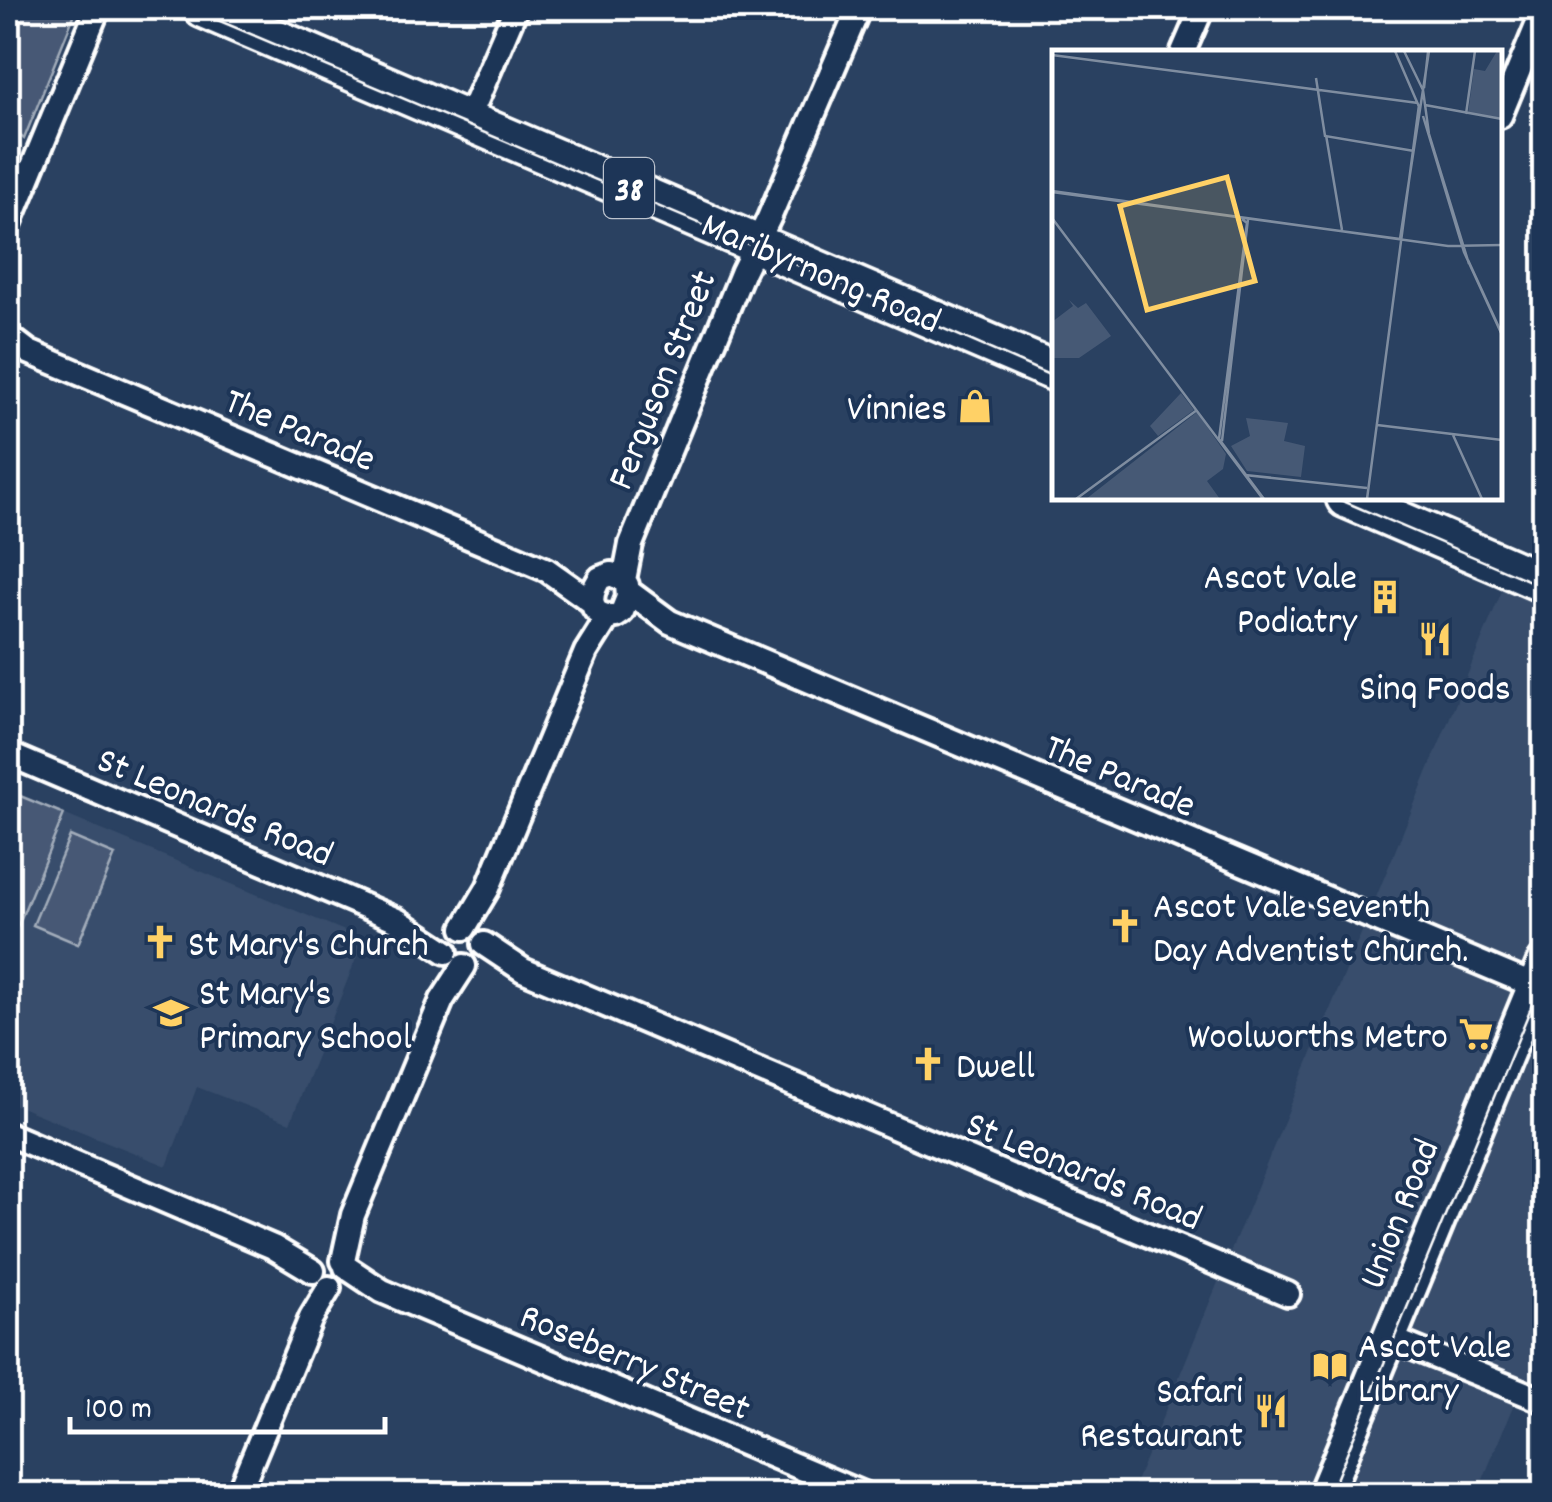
<svg xmlns="http://www.w3.org/2000/svg" width="1552" height="1502" font-family="Dekko,sans-serif">
	<style>
		.built { fill: #394e6c }
		.green { fill: #465975; stroke: #a2acba; stroke-width: 2.5 }
		.lines { fill: none; stroke-linecap: round; stroke-linejoin: round }
		.street-casing { stroke: #fff; stroke-width: 30 }
		.secondary-casing { stroke: #fff; stroke-width: 40 }
		.primary-casing { stroke: #fff; stroke-width: 45 }
		.street { stroke: #1d3557; stroke-width: 22 }
		.secondary { stroke: #1d3557; stroke-width: 32 }
		.primary { stroke: #1d3557; stroke-width: 38 }
		.tram { stroke: #fff; stroke-width: 2.5 }
		.labels { text-anchor: middle; stroke-width: 8; stroke-linejoin: round; paint-order: stroke }
		.shield { fill: #1d3557; stroke: #bbc2cd; stroke-width: 2.5 }
		.shield-label { font-size: 35px; font-weight: bold; fill: #fff }
		.street-label { font-size: 38px; fill: #fff; stroke: #1d3557 }
		.poi-label { font-size: 38px; fill: #fff; stroke: #1d3557; text-anchor: start }
		.inset-road { fill: none; stroke: #7f8da0; stroke-width: 2.5 }
		.view { fill: #ffd166; fill-opacity: 0.15; stroke: #ffd166; stroke-width: 5 }
		.inset-edge { fill: none; stroke: #fff; stroke-width: 5 }
	</style>
	<rect width="100%" height="100%" fill="#2a4161"/>
	<filter id="ink" filterUnits="userSpaceOnUse"><feTurbulence type="fractalNoise" baseFrequency=".01" numOctaves="2"/><feDisplacementMap in="SourceGraphic" scale="20" xChannelSelector="R" yChannelSelector="G"/><feConvolveMatrix kernelMatrix="1 2 1 2 8 2 1 2 1" color-interpolation-filters="sRGB"/></filter>
	<g filter="url(#ink)">
		<path class="built" d="M1506,581l38,16v742l-21,53 -4,-1 -42,103h-346z
			M8,791l356,148 -74,184 -93,-36 -30,79 -159,-64z"/>
		<path class="green" d="M8,8h69l-53,131 -16,-13z
			M8,791l56,23 -54,131 -2,-1z
			M70,836l45,19 -37,89 -45,-19z"/>
		<g class="lines">
			<g class="street-casing">
				<path id="street" d="M1183,52l19,-44
					M1500,116l44,-107
					M468,120l48,-112
					M8,227l90,-219
					M8,336l21,16 518,218 45,32
					M624,580l-13,-6 -11,4c-12,19 -12,40 16,38l6,-4 6,-15 -1,-12 -3,-5 7,-36 112,-273 26,-53 90,-210
					M628,591l42,31 874,368
					M8,754l389,166 49,32
					M464,928l24,-40 98,-236 22,-35
					M484,944l39,26 765,324
					M8,1134l265,113 40,24
					M343,1261l10,-46 89,-215 22,-34
					M346,1267l36,24 481,203
					M1389,1338l155,63
					M238,1494l73,-176 18,-30"/>
			</g>
			<g class="secondary-casing">
				<path id="secondary" d="M1325,1494l219,-531"/>
			</g>
			<g class="primary-casing">
				<path id="primary" d="M203,8l851,363
					M1346,498l198,85"/>
			</g>
			<use href="#street" class="street"/>
			<use href="#secondary" class="secondary"/>
			<use href="#primary" class="primary"/>
			<path class="tram" d="M189,8l618,261 247,108
				M1336,498l208,89
				M1330,1494l214,-518"/>
		</g>
	</g>
	<defs>
		<g id="shop-bare" transform="scale(2.7)"><path d="M-5-2.5h2.3a2.7 3.5 0 0 1 5.4 0H5L5.5 6h-11ZM-1.5-2.5h3a1.5 2.3 0 0 0-3 0Z" fill="#ffd166" stroke="#1d3557" stroke-width="2.5" paint-order="stroke"/></g>
		<g id="building-bare" transform="scale(2.7)"><path d="M-4-6H4V6H1V3H-1V6H-4ZM-2.5-4.3h1.7v1.8h-1.7ZM.8-4.3h1.7v1.8H.8ZM-2.5-1h1.7V.8h-1.7ZM.8-1h1.7V.8H.8Z" fill="#ffd166" stroke="#1d3557" stroke-width="2.5" paint-order="stroke"/></g>
		<g id="restaurant-bare" transform="scale(2.7)"><path d="M-5-6h1v4h1v-4h1v4h1v-4h1v5L-1.5 .5V6h-2V.5L-5-1ZM5-6V6H3V1.5H1.5Q1.5-4 5-6Z" fill="#ffd166" stroke="#1d3557" stroke-width="2.5" paint-order="stroke"/></g>
		<g id="church-bare" transform="scale(2.7)"><path d="M-1.2-6h2.4v3.5h3.3v2.4h-3.3V6h-2.4V-.1h-3.3v-2.4h3.3Z" fill="#ffd166" stroke="#1d3557" stroke-width="2.5" paint-order="stroke"/></g>
		<g id="school-bare" transform="scale(2.7)"><path d="M0-5L7-2L0 1L-7-2ZM-4 1L0 2.5L4 1V4Q0 6-4 4Z" fill="#ffd166" stroke="#1d3557" stroke-width="2.5" paint-order="stroke"/></g>
		<g id="supermarket-bare" transform="scale(2.7)"><path d="M-6-5.5h2.5l.6 2H6L4.5 2H-2.5L-4.4-4H-6ZM-1.5 3.2a1.3 1.3 0 1 0 .1 0ZM3 3.2a1.3 1.3 0 1 0 .1 0Z" fill="#ffd166" stroke="#1d3557" stroke-width="2.5" paint-order="stroke"/></g>
		<g id="library-bare" transform="scale(2.7)"><path d="M-6-4Q-3-5.5-.7-3.5V5Q-3 3-6 4ZM6-4Q3-5.5 .7-3.5V5Q3 3 6 4Z" fill="#ffd166" stroke="#1d3557" stroke-width="2.5" paint-order="stroke"/></g>
	</defs>
	<g fill-rule="evenodd">
		<use href="#shop-bare" x="975" y="406"/>
		<use href="#building-bare" x="1385" y="597"/>
		<use href="#restaurant-bare" x="1435" y="639"/>
		<use href="#church-bare" x="1125" y="926"/>
		<use href="#church-bare" x="160" y="942"/>
		<use href="#school-bare" x="171" y="1013"/>
		<use href="#supermarket-bare" x="1476" y="1034"/>
		<use href="#church-bare" x="928" y="1064"/>
		<use href="#library-bare" x="1330" y="1366"/>
		<use href="#restaurant-bare" x="1271" y="1411"/>
	</g>
	<g class="labels">
		<rect class="shield" x="604" y="158" width="50" height="60" rx="8"/>
		<g class="shield-label">
			<text x="629" y="200">38</text>
		</g>
		<g class="street-label">
			<text transform="translate(822 271) rotate(23)" y="13">Maribyrnong Road</text>
			<text transform="translate(660 379) rotate(-68)" y="13">Ferguson Street</text>
			<text transform="translate(301 428) rotate(23)" y="13">The Parade</text>
			<text transform="translate(1121 774) rotate(23)" y="13">The Parade</text>
			<text transform="translate(216 805) rotate(23)" y="13">St Leonards Road</text>
			<text transform="translate(1085 1169) rotate(23)" y="13">St Leonards Road</text>
			<text transform="translate(1397 1213) rotate(-68)" y="13">Union Road</text>
			<text transform="translate(636 1360) rotate(23)" y="13">Roseberry Street</text>
		</g>
		<g class="poi-label">
			<text x="947" y="419" text-anchor="end">Vinnies</text>
			<text x="1357" y="588" text-anchor="end">Ascot Vale<tspan x="1357" dy="44">Podiatry</tspan></text>
			<text x="1435" y="699" text-anchor="middle">Sinq Foods</text>
			<text x="1153" y="917">Ascot Vale Seventh<tspan x="1153" dy="44">Day Adventist Church.</tspan></text>
			<text x="188" y="955">St Mary's Church</text>
			<text x="199" y="1004">St Mary's<tspan x="199" dy="44">Primary School</tspan></text>
			<text x="1448" y="1047" text-anchor="end">Woolworths Metro</text>
			<text x="956" y="1077">Dwell</text>
			<text x="1358" y="1357">Ascot Vale<tspan x="1358" dy="44">Library</tspan></text>
			<text x="1243" y="1402" text-anchor="end">Safari<tspan x="1243" dy="44">Restaurant</tspan></text>
		</g>
	</g>
	<g transform="translate(1052 50)">
		<rect width="450" height="450" fill="#2a4161"/>
		<path d="M445,1h5v67l-34,-5 6,-44 11,2zM17,250l9,8 8,-5 25,33 -32,22h-27v-36l21,-16zM129,343l13,17 -36,26 -8,-10zM145,362l29,42 -3,15 -16,12 13,18h-134zM194,368l42,5 -4,18 21,5 -4,31 -54,-6 -16,-25 19,-10z" fill="#465975"/>
		<path class="inset-road" d="M343,1l25,58M352,1l19,39 6,44 40,130M0,5l366,48M264,28l9,58 89,15M372,38l4,-36M373,55l77,14M414,64l9,-63M371,66l41,136 38,83M274,85l16,95M0,141l396,55 54,-1M0,142l348,47 29,-188M0,168l211,281M190,169l5,4 -28,216 45,60M416,210l34,74M325,375l125,15M401,385l29,64M170,391l26,-222M193,425l122,13M24,449l121,-89M315,449l52,-394"/>
		<path class="view" d="M175,127l28,104 -108,29 -27,-104z"/>
		<rect width="450" height="450" class="inset-edge"/>
	</g>
	<rect width="1552" height="1502" fill="none" stroke="#1d3557" stroke-width="40"/>
	<rect x="20" y="20" width="1512" height="1462" fill="none" stroke="#fff" stroke-width="4" filter="url(#ink)"/>
	<path d="M70 1417v15h315v-15" fill="none" stroke="#ffffff" stroke-width="5"/>
	<text x="85" y="1417" font-size="30" fill="#ffffff" stroke="#1d3557" stroke-width="8" paint-order="stroke">100 m</text>
</svg>
